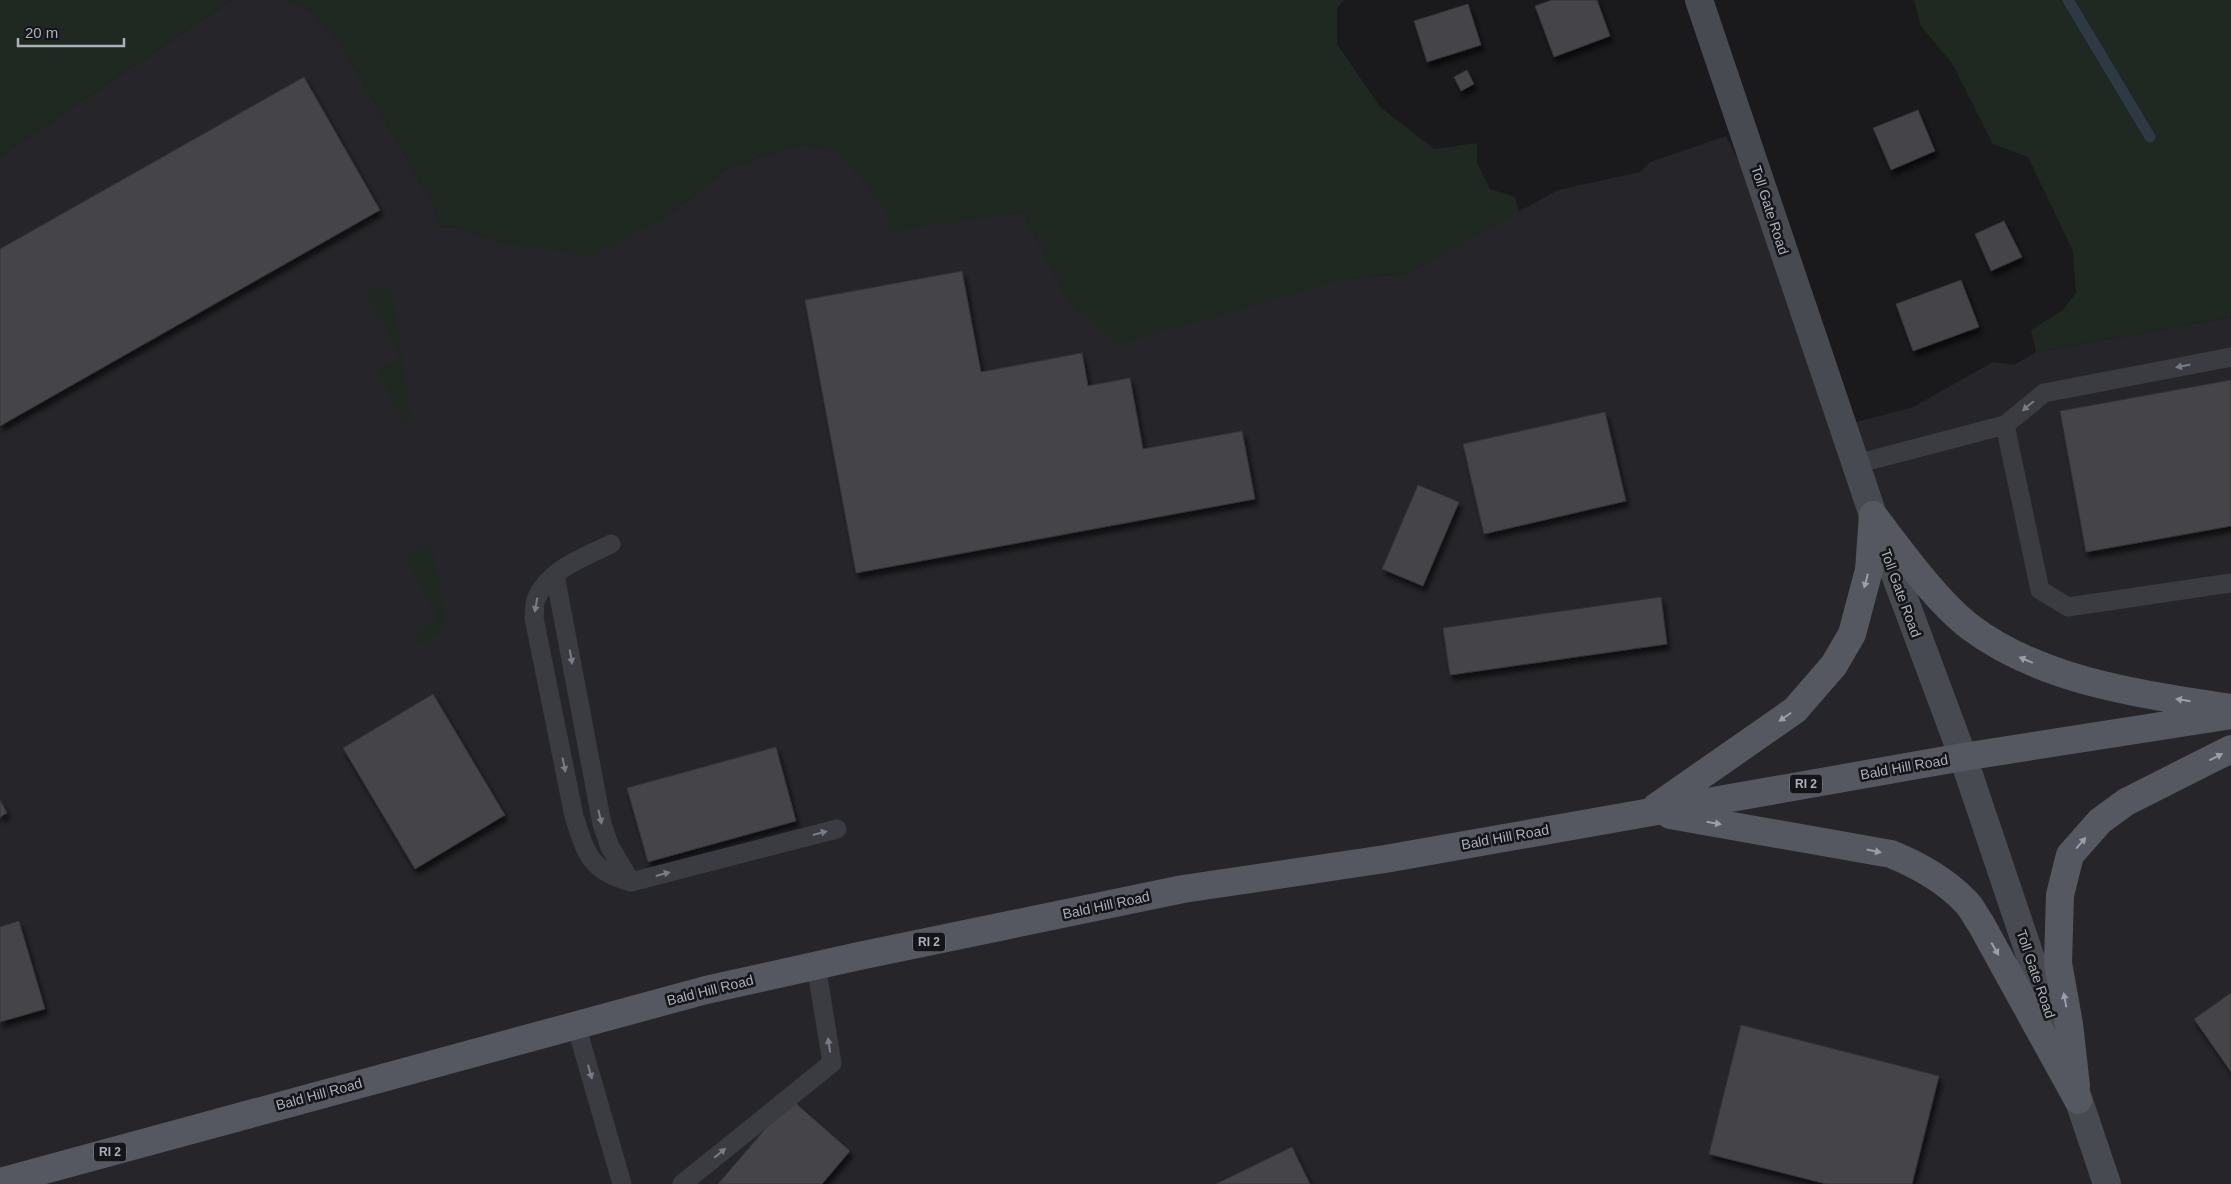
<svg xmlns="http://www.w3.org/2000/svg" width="2231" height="1184" font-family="Helvetica,sans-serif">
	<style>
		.built { fill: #26262a }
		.green { fill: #1f2921 }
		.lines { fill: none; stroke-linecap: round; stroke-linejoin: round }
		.stream { stroke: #2e3943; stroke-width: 11 }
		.building { fill: #44454a; stroke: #343439; filter: url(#shadow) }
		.service { stroke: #3b3c42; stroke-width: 19 }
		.secondary { stroke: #484a52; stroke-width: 28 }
		.primary { stroke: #565861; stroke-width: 28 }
		.oneway { fill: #797c86 }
		.oneway2 { fill: #9b9eab }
		.labels { text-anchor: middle; stroke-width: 5; stroke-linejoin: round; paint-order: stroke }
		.shield { fill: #151518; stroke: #7f828c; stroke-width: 1 }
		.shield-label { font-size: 12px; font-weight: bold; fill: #acb0bd }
		.street-label { font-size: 14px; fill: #acb0bd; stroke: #151518 }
	</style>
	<defs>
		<filter id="shadow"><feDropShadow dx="3" dy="5.5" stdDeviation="2.5" flood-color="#0009"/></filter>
	</defs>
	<rect width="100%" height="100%" fill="#1a1a1d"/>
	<path class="built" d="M231,0h55l19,6 36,38 91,158 8,25 10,-1 59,18 163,-31 55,-45 74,-24 38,8 46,55 7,23 131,-18 46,89 275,-22 63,-6 151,-83 82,-18 10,-10 76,-26 48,95 64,196 75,-20 80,-45 21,3 22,-13 195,-35v867h-2231v-1028z"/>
	<path class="green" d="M0,0h231l-231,156z
		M286,0h1058l-7,8v36l43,63 54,42 43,-6v20l13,26 25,8 4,15 -112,61 -63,6 -227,66 -48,-44 -46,-89 -131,19 -8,-24 -45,-55 -38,-8 -74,24 -55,45 -80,43 -83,-12 -59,-18 -10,1 -8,-25 -91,-158 -36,-38z
		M1914,0h317v317l-195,35 -5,-22 32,-20 13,-17 -3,-42 -45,-94 -35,-13 -40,-79 -32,-39z
		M373,288l15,2 6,11 17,119 -6,2 -3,-4 -24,-47 22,-15 -34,-64z
		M431,540l14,79 -5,13 -17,12 -5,-2 -3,-7 24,-16 -34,-62z"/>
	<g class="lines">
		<path class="stream" d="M2068,0l82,137"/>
	</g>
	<path class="building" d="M1552,0h45l13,36 -56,21 -19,-51z
		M1468,4l13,41 -54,17 -13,-41z
		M1467,70l7,14 -13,7 -7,-14z
		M304,77l76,133 -380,216v-177z
		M1918,110l17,41 -44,19 -18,-42z
		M2004,221l18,36 -31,14 -16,-37z
		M962,271l19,101 101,-19 6,33 42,-8 13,71 99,-18 13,68 -399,74 -51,-273z
		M1961,280l18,47 -66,24 -17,-47z
		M2231,380v146l-145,26 -26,-141z
		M1605,412l21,89 -142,33 -21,-90z
		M1418,485l41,17 -36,84 -41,-17z
		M1661,597l6,47 -217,31 -7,-47z
		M433,694l72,121 -90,54 -72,-121z
		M776,747l20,74 -148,41 -21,-74z
		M0,800l7,13 -7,4z
		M19,921l26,88 -45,13v-95z
		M2231,993v79l-37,-53z
		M1741,1025l198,51 -27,108h-86l-117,-30z
		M791,1099l59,52 -28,33h-104z
		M1292,1147l18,37h-94z"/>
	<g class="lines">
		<path class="service" d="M2005,425l39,-32 187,-36
			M1856,464l149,-39 35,165 28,17 163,-24
			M611,544c-27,13 -62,25 -75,55 -2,5 -1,13 -2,19l40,198c12,38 16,55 57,66l206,-53
			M555,575l47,249 8,23 21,35
			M576,1025l46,159
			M682,1184l150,-121 -16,-98"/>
		<path class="secondary" d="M1699,0l174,515 90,242 144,427"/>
		<path class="primary" d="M1873,515c27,35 63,86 97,112 73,55 172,67 260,81
			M1656,807l139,-97 39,-45 18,-31 17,-64 4,-55
			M1670,815l221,39c27,11 54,26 75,48 6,6 10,15 15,22l97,176
			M2076,1086l-7,-62 -11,-61 2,-68 10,-40 30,-34 26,-19 105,-53
			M0,1182l706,-192 153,-34 324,-67 202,-30 578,-102 268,-42"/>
	</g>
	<defs><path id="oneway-solid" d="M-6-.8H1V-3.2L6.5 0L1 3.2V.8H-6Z" transform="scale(1.25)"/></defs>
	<g class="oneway">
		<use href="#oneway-solid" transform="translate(2183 366) rotate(169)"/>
		<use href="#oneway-solid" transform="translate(2028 406) rotate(140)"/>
		<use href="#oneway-solid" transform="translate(536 605) rotate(100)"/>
		<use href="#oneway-solid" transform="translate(571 657) rotate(80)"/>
		<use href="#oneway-solid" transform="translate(564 765) rotate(79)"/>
		<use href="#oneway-solid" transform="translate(600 817) rotate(77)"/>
		<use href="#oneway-solid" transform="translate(820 833) rotate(-15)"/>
		<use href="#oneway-solid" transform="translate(663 874) rotate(-15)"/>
		<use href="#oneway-solid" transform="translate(829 1045) rotate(-99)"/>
		<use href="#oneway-solid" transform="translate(590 1072) rotate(74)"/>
		<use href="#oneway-solid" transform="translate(720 1153) rotate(-40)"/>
	</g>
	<g class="oneway2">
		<use href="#oneway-solid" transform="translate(1866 581) rotate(105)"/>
		<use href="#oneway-solid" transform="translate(2026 660) rotate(-157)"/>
		<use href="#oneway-solid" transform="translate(2183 700) rotate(-171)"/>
		<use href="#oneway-solid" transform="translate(1785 717) rotate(145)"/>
		<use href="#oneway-solid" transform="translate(2216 757) rotate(-27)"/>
		<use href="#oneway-solid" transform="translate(1714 823) rotate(10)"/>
		<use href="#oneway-solid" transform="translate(2081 843) rotate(-49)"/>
		<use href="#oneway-solid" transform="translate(1874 851) rotate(12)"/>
		<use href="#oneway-solid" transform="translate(1995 949) rotate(60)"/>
		<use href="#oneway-solid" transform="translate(2065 1000) rotate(-101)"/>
	</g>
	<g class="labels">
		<g class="shield">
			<rect x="1790" y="774.5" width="32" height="19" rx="4"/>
			<rect x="913" y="932.5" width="32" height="19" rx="4"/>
			<rect x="94" y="1142.5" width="32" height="19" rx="4"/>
		</g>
		<g class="shield-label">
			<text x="1806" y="788">RI 2</text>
			<text x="929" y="946">RI 2</text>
			<text x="110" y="1156">RI 2</text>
		</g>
		<g class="street-label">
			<text transform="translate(1770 210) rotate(72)" y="5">Toll Gate Road</text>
			<text transform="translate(1901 593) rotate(70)" y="5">Toll Gate Road</text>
			<text transform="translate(1904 767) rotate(-10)" y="5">Bald Hill Road</text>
			<text transform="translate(1505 837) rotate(-10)" y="5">Bald Hill Road</text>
			<text transform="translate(1106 905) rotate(-12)" y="5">Bald Hill Road</text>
			<text transform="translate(2036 974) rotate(71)" y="5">Toll Gate Road</text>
			<text transform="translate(710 990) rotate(-14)" y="5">Bald Hill Road</text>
			<text transform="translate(319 1094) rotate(-15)" y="5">Bald Hill Road</text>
		</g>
	</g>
	<path d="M18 38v8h106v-8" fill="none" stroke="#acb0bd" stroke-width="2.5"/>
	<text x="25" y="38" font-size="15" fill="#acb0bd" stroke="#151518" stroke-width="4" paint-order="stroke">20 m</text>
</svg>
